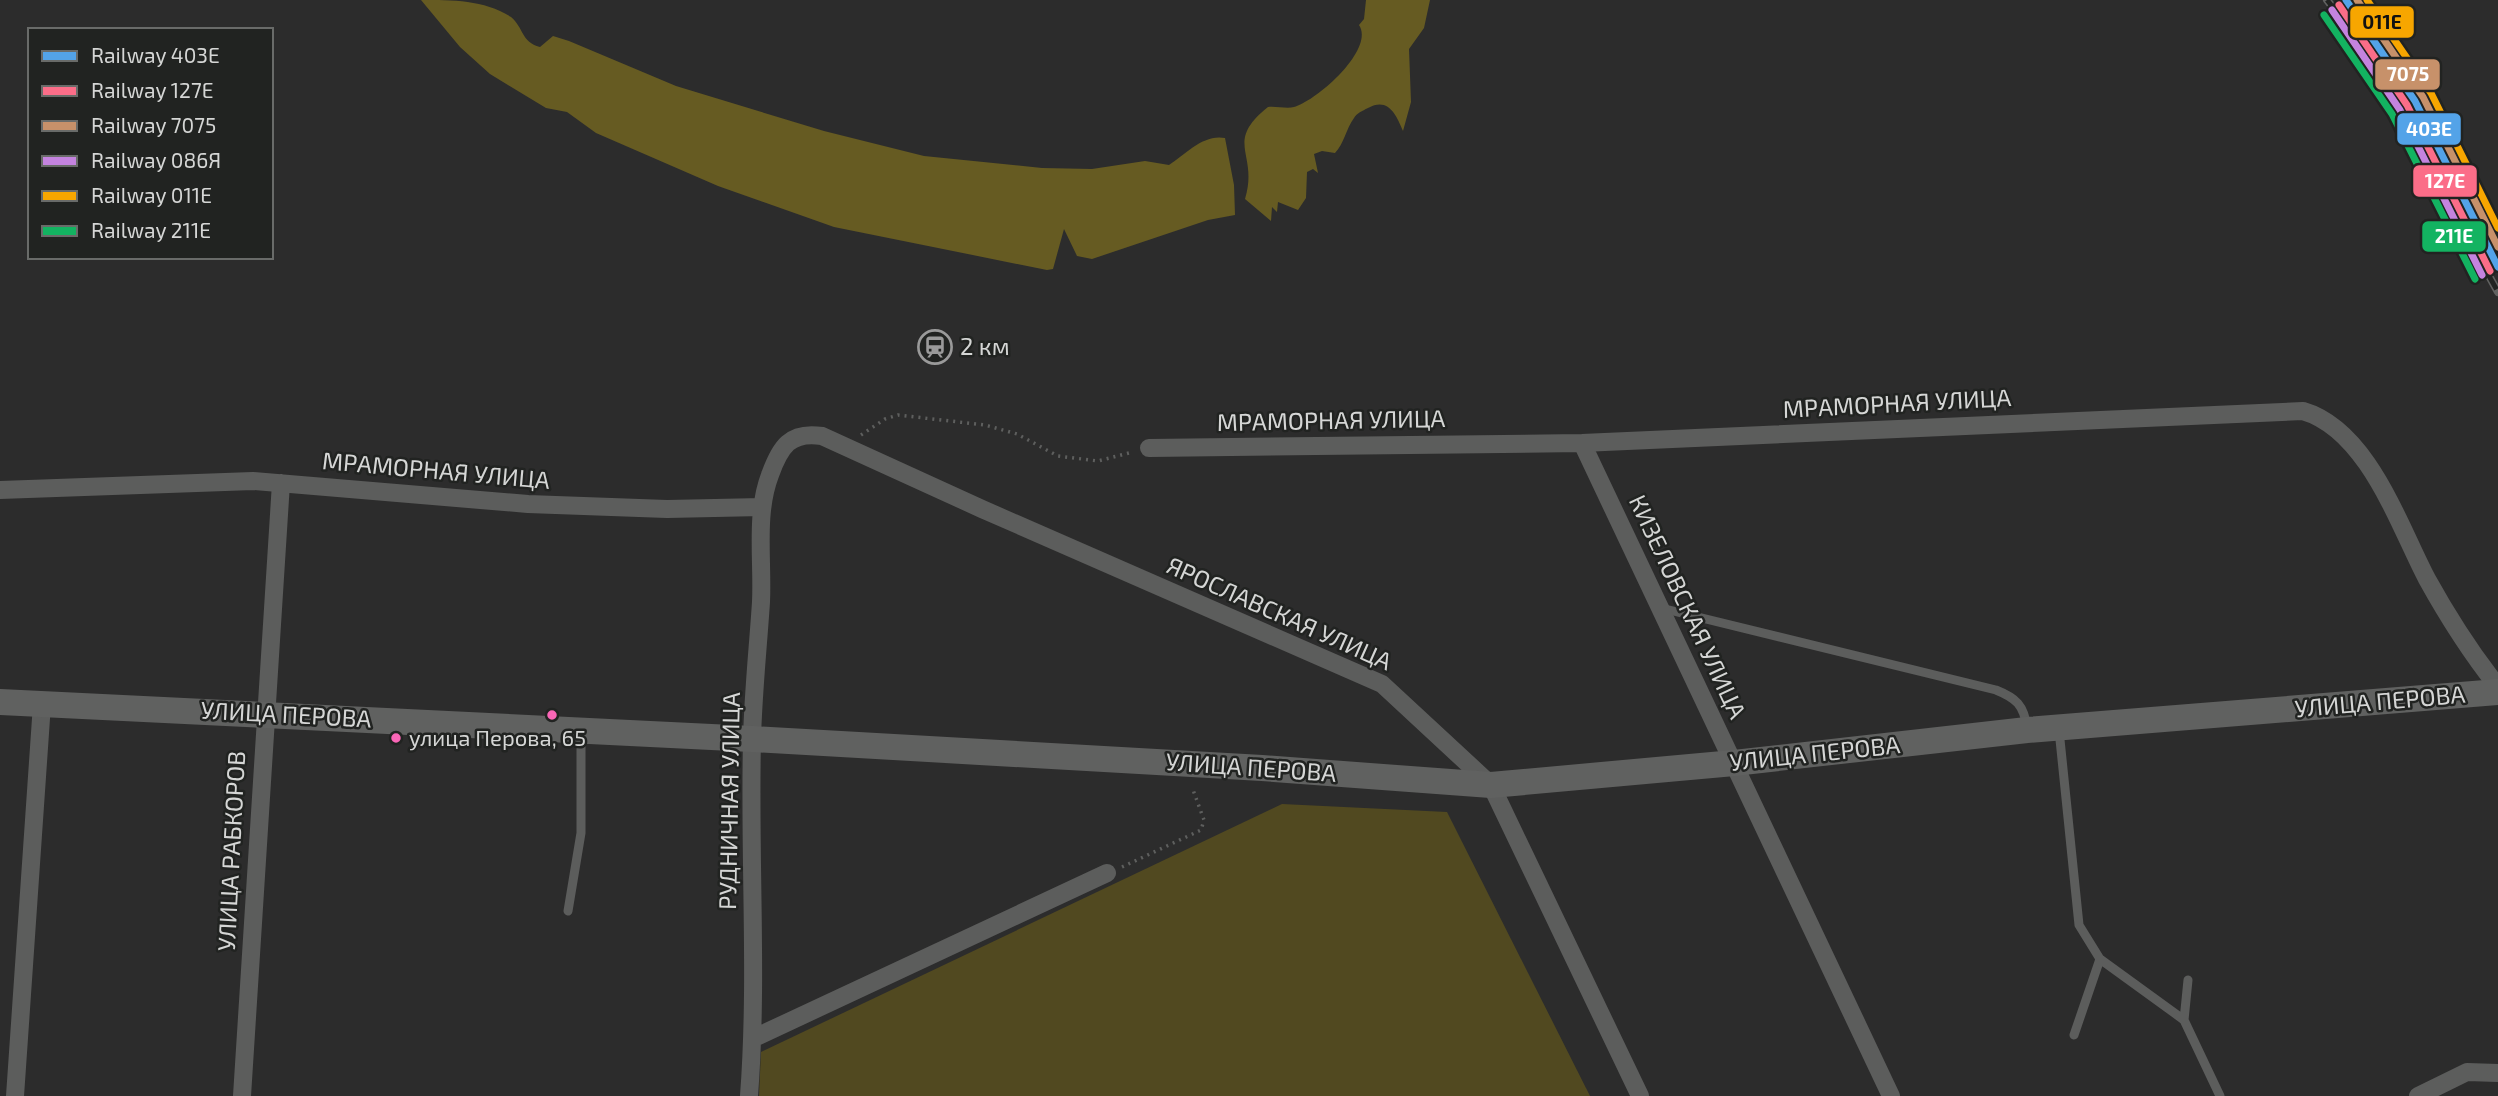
<svg xmlns="http://www.w3.org/2000/svg" width="2498" height="1096" font-family="'Exo 2',sans-serif">
	<style>
		.green { fill: #514920 }
		.forest { fill: #665b22 }
		.lines { fill: none; stroke-linecap: round; stroke-linejoin: round }
		.path { stroke: #5e5f5e; stroke-width: 3.5; stroke-dasharray: 2 5; stroke-linecap: butt }
		.service { stroke: #5c5d5c; stroke-width: 9 }
		.minor { stroke: #5c5d5c; stroke-width: 18 }
		.secondary { stroke: #606160; stroke-width: 26 }
		.rail-casing { stroke: #616261; stroke-width: 8 }
		.rail { stroke: #212321; stroke-width: 5; stroke-dasharray: 16; stroke-linecap: butt }
		.rail-1-casing { stroke: #212321; stroke-width: 12 }
		.rail-2-casing { stroke: #212321; stroke-width: 12 }
		.rail-3-casing { stroke: #212321; stroke-width: 12 }
		.rail-4-casing { stroke: #212321; stroke-width: 12 }
		.rail-5-casing { stroke: #212321; stroke-width: 12 }
		.rail-6-casing { stroke: #212321; stroke-width: 12 }
		.rail-1 { stroke: #53a3e8; stroke-width: 7 }
		.rail-2 { stroke: #fb6d88; stroke-width: 7 }
		.rail-3 { stroke: #c7916a; stroke-width: 7 }
		.rail-4 { stroke: #c483df; stroke-width: 7 }
		.rail-5 { stroke: #f7a600; stroke-width: 7 }
		.rail-6 { stroke: #13b361; stroke-width: 7 }
		.bus-dot { fill: #fa66b7; stroke: #212321; stroke-width: 2.5 }
		.labels { text-anchor: middle; stroke-width: 5; stroke-linejoin: round; paint-order: stroke }
		.bus-label { font-size: 22px; fill: #d5d6d5; stroke: #212321; text-anchor: start }
		.poi-label { font-size: 24px; fill: #d5d6d5; stroke: #212321; text-anchor: start }
		.street-label { font-size: 24px; fill: #d5d6d5; stroke: #212321 }
		.line-badge { stroke: #212321; stroke-width: 2.5 }
		.badge-label { font-size: 19px; text-anchor: middle; font-weight: bold; fill: #fff }
		.pale-badge-label { font-size: 19px; text-anchor: middle; font-weight: bold; fill: #111 }
	</style>
	<rect width="100%" height="100%" fill="#2c2c2c"/>
	<path class="green" d="M1282,804l165,8 143,284h-831l2,-44z"/>
	<path class="forest" d="M421,0c32,0 64,0 90,17 13,11 10,25 29,30l13,-11 16,5 107,45 148,45 100,25 118,12 50,1 53,-8 24,4c17,-11 34,-31 56,-27l9,47 1,30 -27,5 -116,39 -15,-3 -13,-27 -11,40 -6,1 -213,-43 -116,-41 -122,-53 -29,-21 -21,-4 -56,-34 -30,-27z
		M1366,0h64l-6,28 -15,21 2,53 -8,29c-7,-17 -15,-34 -35,-23 -6,3 -11,5 -14,10 -8,11 -10,26 -19,35l-13,-2 -8,3 4,19 -5,-4 -6,3 -1,26 -8,12 -20,-8 -1,10 -5,-5 -1,14 -26,-22c14,-46 -22,-56 23,-92 8,-1 19,2 26,0 24,-7 81,-58 65,-82l5,-6z"/>
	<g class="lines">
		<path class="path" d="M861,435l24,-16 13,-4 87,10 32,9 41,22 40,5 35,-9
			M1122,867l79,-37 3,-10 -12,-33"/>
		<path class="service" d="M1661,608l335,82c20,8 28,15 31,38
			M2059,730l20,195 21,34 84,61 36,76
			M568,911l13,-78v-101
			M2184,1020l4,-40
			M2074,1035l26,-76"/>
		<path class="minor" d="M1582,443l309,653
			M1149,448l433,-5 721,-32c65,19 96,115 124,168 21,38 44,74 71,108
			M0,490l253,-9 275,23 139,5 95,-2
			M754,1038l353,-165
			M15,1096l27,-392
			M242,1096l39,-613
			M749,1096c9,-119 0,-237 3,-356 1,-46 6,-92 9,-138 2,-41 -6,-88 9,-127 10,-28 20,-44 52,-39l160,73 400,175 109,101 149,311
			M2418,1096l49,-24 31,1"/>
		<path class="secondary" d="M0,702l752,37 510,29 229,17 243,-22 293,-33 471,-38"/>
		<g class="rail-casing">
			<path id="rail" d="M2327,0c74,90 114,192 171,292"/>
		</g>
		<use href="#rail" class="rail"/>
		<g class="rail-1-casing">
			<path id="rail-1" d="M2346,0l69,101 83,166"/>
		</g>
		<g class="rail-2-casing">
			<path id="rail-2" d="M2339,5l68,100 83,166"/>
		</g>
		<g class="rail-3-casing">
			<path id="rail-3" d="M2357,0l66,97 75,150"/>
		</g>
		<g class="rail-4-casing">
			<path id="rail-4" d="M2332,10l68,100 82,165"/>
		</g>
		<g class="rail-5-casing">
			<path id="rail-5" d="M2367,0l64,93 67,135"/>
		</g>
		<g class="rail-6-casing">
			<path id="rail-6" d="M2324,15l68,99 83,165"/>
		</g>
		<use href="#rail-1" class="rail-1"/>
		<use href="#rail-2" class="rail-2"/>
		<use href="#rail-3" class="rail-3"/>
		<use href="#rail-4" class="rail-4"/>
		<use href="#rail-5" class="rail-5"/>
		<use href="#rail-6" class="rail-6"/>
	</g>
	<defs>
		<g id="station-ring" transform="scale(1.75)"><circle r="9.5" fill="#212321" stroke="#9a9a9a" stroke-width="1.5"/><path d="M-3-6H3Q5-6 5-4V2Q5 4 3 4L4.5 6H3L1.5 4h-3L-3 6H-4.5L-3 4Q-5 4-5 2V-4Q-5-6-3-6ZM-3.5-4v3h7v-3ZM-3.5 1v1.5H-2V1ZM2 1v1.5H3.5V1Z" fill="#9a9a9a"/></g>
	</defs>
	<g fill-rule="evenodd">
		<use href="#station-ring" x="935" y="347"/>
	</g>
	<g class="bus-dot">
		<circle cx="552" cy="715" r="6"/>
		<circle cx="396" cy="738" r="6"/>
	</g>
	<g class="labels">
		<g class="bus-label">
			<text x="409" y="746">улица Перова, 65</text>
		</g>
		<g class="poi-label">
			<text x="960" y="355">2 км</text>
		</g>
		<g class="street-label">
			<text transform="translate(1897 404) rotate(-3)" y="8">МРАМОРНАЯ УЛИЦА</text>
			<text transform="translate(1331 421) rotate(-1)" y="8">МРАМОРНАЯ УЛИЦА</text>
			<text transform="translate(436 471) rotate(5)" y="8">МРАМОРНАЯ УЛИЦА</text>
			<text transform="translate(1687 607) rotate(65)" y="8">КИЗЕЛОВСКАЯ УЛИЦА</text>
			<text transform="translate(1279 614) rotate(24)" y="8">ЯРОСЛАВСКАЯ УЛИЦА</text>
			<text transform="translate(2380 702) rotate(-5)" y="8">УЛИЦА ПЕРОВА</text>
			<text transform="translate(286 715) rotate(3)" y="8">УЛИЦА ПЕРОВА</text>
			<text transform="translate(1815 754) rotate(-6)" y="8">УЛИЦА ПЕРОВА</text>
			<text transform="translate(1251 768) rotate(4)" y="8">УЛИЦА ПЕРОВА</text>
			<text transform="translate(730 801) rotate(-89)" y="8">РУДНИЧНАЯ УЛИЦА</text>
			<text transform="translate(232 851) rotate(-87)" y="8">УЛИЦА РАБКОРОВ</text>
		</g>
	</g>
	<g class="line-badge">
		<rect x="2349" y="5" width="66" height="34" rx="7" fill="#f7a600"/>
		<rect x="2374" y="58" width="67" height="33" rx="7" fill="#c7916a"/>
		<rect x="2396" y="112" width="66" height="34" rx="7" fill="#53a3e8"/>
		<rect x="2412" y="164" width="66" height="34" rx="7" fill="#fb6d88"/>
		<rect x="2421" y="220" width="66" height="33" rx="7" fill="#13b361"/>
	</g>
	<g class="badge-label">
		<text x="2408" y="81">7075</text>
		<text x="2429" y="136">403Е</text>
		<text x="2445" y="188">127Е</text>
		<text x="2454" y="243">211Е</text>
	</g>
	<g class="pale-badge-label">
		<text x="2382" y="29">011Е</text>
	</g>
	<rect x="28" y="28" width="245" height="231" fill="#212321" stroke="#696b69" stroke-width="2"/>
	<rect x="42" y="51" width="35" height="10" fill="#53a3e8" stroke="#696b69" stroke-width="2"/>
	<text x="91" y="63" font-size="21" fill="#d5d6d5">Railway 403Е</text>
	<rect x="42" y="86" width="35" height="10" fill="#fb6d88" stroke="#696b69" stroke-width="2"/>
	<text x="91" y="98" font-size="21" fill="#d5d6d5">Railway 127Е</text>
	<rect x="42" y="121" width="35" height="10" fill="#c7916a" stroke="#696b69" stroke-width="2"/>
	<text x="91" y="133" font-size="21" fill="#d5d6d5">Railway 7075</text>
	<rect x="42" y="156" width="35" height="10" fill="#c483df" stroke="#696b69" stroke-width="2"/>
	<text x="91" y="168" font-size="21" fill="#d5d6d5">Railway 086Я</text>
	<rect x="42" y="191" width="35" height="10" fill="#f7a600" stroke="#696b69" stroke-width="2"/>
	<text x="91" y="203" font-size="21" fill="#d5d6d5">Railway 011Е</text>
	<rect x="42" y="226" width="35" height="10" fill="#13b361" stroke="#696b69" stroke-width="2"/>
	<text x="91" y="238" font-size="21" fill="#d5d6d5">Railway 211Е</text>
</svg>
